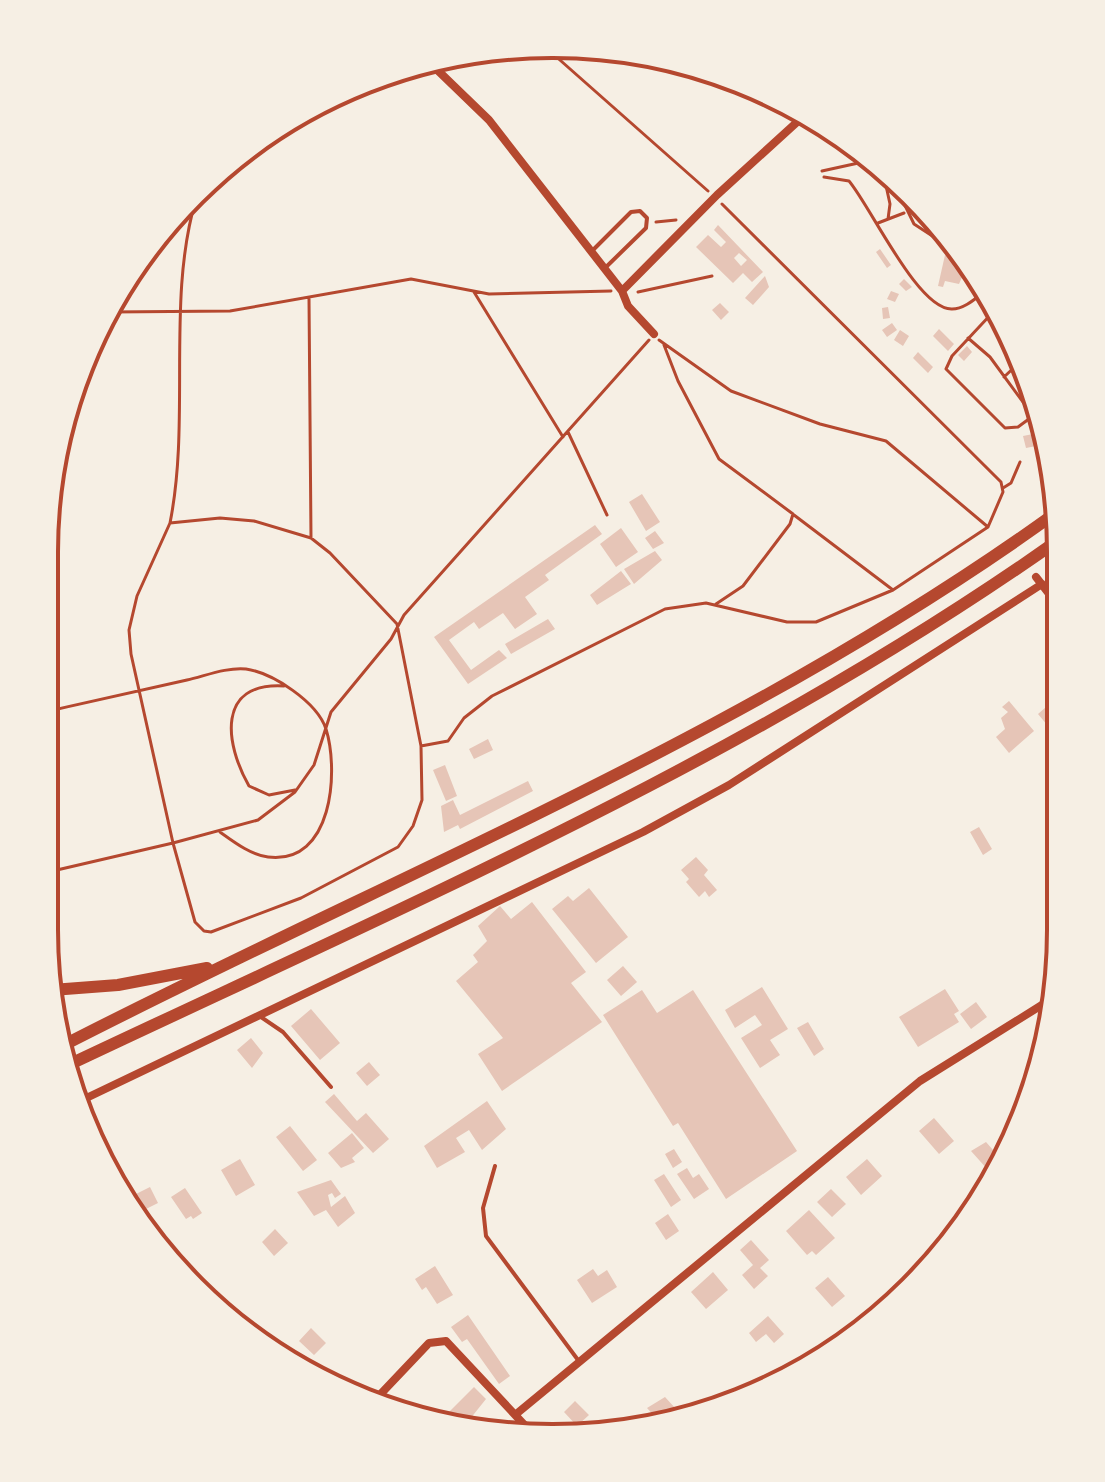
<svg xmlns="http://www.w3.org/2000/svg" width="1105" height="1482" font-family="Mulish,sans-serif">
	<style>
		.building { fill: #e6c5b7; fill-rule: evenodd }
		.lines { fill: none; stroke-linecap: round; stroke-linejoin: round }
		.path { stroke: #b5482f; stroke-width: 3 }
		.service { stroke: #b5482f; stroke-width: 4 }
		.minor { stroke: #b5482f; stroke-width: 8 }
		.trunk { stroke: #b5482f; stroke-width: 12 }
		.rim { fill: none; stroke: #b5482f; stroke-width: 4 }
	</style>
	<rect width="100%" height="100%" fill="#f6efe4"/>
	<path class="building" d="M718,225l45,47 -11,10 -9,-9 -10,10 -37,-36 12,-12 13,12 5,-5 -12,-12zM739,253l8,7 -6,6 -7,-8z
		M880,249l11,16 -4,3 -11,-16z
		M945,255l19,4 -1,6 4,1 -8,18 -14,-3 -2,6 -5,-1z
		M765,276l4,11 -16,18 -8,-7z
		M904,279l8,8 -6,4 -7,-7z
		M891,291l8,3 -4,8 -8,-3z
		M720,303l9,9 -8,8 -9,-10z
		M888,307l2,11 -7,1 -1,-11z
		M892,323l5,7 -10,7 -5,-7z
		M939,329l15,15 -6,7 -15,-15z
		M900,330l9,6 -6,10 -9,-6z
		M967,346l5,6 -8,9 -6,-6z
		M918,352l15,15 -5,6 -15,-15z
		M1033,434l3,12 -10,2 -3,-12z
		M642,494l18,28 -14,9 -17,-29z
		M595,525l7,9 -57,41 4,5 -24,17 12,17 -22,15 -12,-16 -24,16 -5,-7 -25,18 22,30 28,-20 8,8 -39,26 -34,-47z
		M621,528l17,24 -22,15 -16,-23z
		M655,531l9,12 -11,6 -8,-11z
		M655,551l7,9 -28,24 -10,-15z
		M621,571l10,13 -34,21 -7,-10z
		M548,619l7,10 -44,25 -6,-10z
		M1009,701l25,30 -25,22 -13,-16 9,-8 -4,-11 7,-6 -6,-5z
		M1053,701l5,6v31l-20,-24z
		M488,739l5,11 -19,9 -5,-10z
		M445,765l12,31 -11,5 -13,-31z
		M528,781l5,10 -73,38 -2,-4 -14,7 -3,-26 12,-6 7,15z
		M979,827l13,22 -9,6 -13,-23z
		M696,857l12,13 -4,5 13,15 -8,7 -4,-6 -6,6 -13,-15 3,-3 -8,-9z
		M589,888l39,49 -32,26 -44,-54 16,-13 5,5z
		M532,902l54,70 -15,11 31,39 -100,69 -24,-37 25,-16 -47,-57 22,-19 -5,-7 14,-14 -9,-15 22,-20 11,13z
		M623,966l14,16 -16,14 -14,-16z
		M762,987l26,42 -18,11 10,15 -20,13 -19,-30 21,-13 -7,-10 -20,13 -10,-18z
		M945,989l14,22 -5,3 5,8 -41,25 -19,-30z
		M642,990l15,23 36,-23 104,161 -71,48 -48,-76 -5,3 -70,-111z
		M976,1002l11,15 -16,12 -11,-15z
		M311,1009l29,34 -20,17 -29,-34z
		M808,1022l16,27 -10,7 -17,-28z
		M251,1038l12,15 -11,15 -15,-18z
		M369,1062l11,13 -13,11 -11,-13z
		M334,1094l23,27 9,-8 23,26 -16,14 -48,-51z
		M487,1101l19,28 -24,21 -13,-20 -13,8 9,14 -28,16 -13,-22z
		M934,1118l20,23 -15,13 -20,-23z
		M290,1126l27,34 -14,11 -27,-34z
		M352,1133l12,15 -12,10 3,4 -14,6 -13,-15z
		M986,1142l15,17 -13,11 -17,-19z
		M674,1149l8,13 -9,6 -8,-14z
		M240,1159l15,26 -19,11 -15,-26z
		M867,1159l15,17 -21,19 -15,-18z
		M687,1168l6,10 6,-4 10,15 -15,10 -17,-25z
		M664,1174l17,26 -10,7 -17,-27z
		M331,1180l10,14 -6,4 -3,-5 -4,2 3,12 14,-11 10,17 -17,14 -12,-17 -12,6 -17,-24z
		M150,1187l8,16 -18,9 -8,-16z
		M185,1188l17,25 -9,6 -2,-3 -5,3 -15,-22z
		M831,1189l15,15 -14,13 -15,-15z
		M809,1210l26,28 -19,17 -4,-4 -5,4 -21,-24z
		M668,1214l11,17 -13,9 -11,-17z
		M275,1229l13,14 -14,13 -12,-14z
		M751,1240l18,20 -9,8 8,8 -14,13 -12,-14 11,-10 -13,-15z
		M435,1266l18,29 -16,9 -11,-17 -4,3 -7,-11z
		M593,1269l5,7 9,-6 10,17 -25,16 -15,-23z
		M713,1272l15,18 -22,19 -15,-17z
		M828,1277l17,19 -13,11 -17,-19z
		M468,1315l42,61 -11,8 -32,-45 -5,3 -11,-15z
		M768,1316l16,18 -10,9 -8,-9 -10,8 -7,-9z
		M311,1328l15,15 -12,12 -15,-14z
		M474,1387l12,12 -24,30 -8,-1 -10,-11z
		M665,1397l11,12 -5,8 -13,3 -11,-12z
		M575,1401l14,14 -12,11 -13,-14z"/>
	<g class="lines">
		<path class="path" d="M552,53l156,138
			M822,171l41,-9
			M824,177l25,4c22,26 69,129 103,128 12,0 23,-10 32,-17
			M885,181l5,23 -2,15
			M899,193l15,31 49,32
			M656,222l20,-2
			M878,223l26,-10
			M973,272l3,26
			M474,292l89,145
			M638,292l74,-16
			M980,295l19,22
			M309,298l2,240
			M994,311l-42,45 -6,13 59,59 13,-1 19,-14
			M111,312l119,-1 181,-32 78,15 122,-3
			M968,338l22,19 44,60
			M659,340l72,51 89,33 66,17 102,86
			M664,345l14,36 41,78 74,55 -3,10 -47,62 -27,18
			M1004,377l19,-18
			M568,432l39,83
			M1003,488l8,-5 9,-21
			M794,515l99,75
			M170,523c21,-105 -4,-223 26,-324
			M284,686c-68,-4 -59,58 -35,100l20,9 26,-5
			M45,712c47,-11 94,-21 142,-32 18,-4 40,-13 59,-11 27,4 71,33 80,60 13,42 7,136 -58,128 -17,-2 -34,-15 -48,-25
			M421,746l27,-5 16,-23 28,-22 173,-87 41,-6 81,19h29l77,-32 95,-63 15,-35 -2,-10 -279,-278
			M44,873l129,-30 22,79 9,9 7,1 90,-34 97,-51 15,-21 9,-26 -1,-54 -24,-122 -67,-71 -19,-15 -57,-17 -34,-3 -50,5 -33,73 -8,34 2,24 42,189 85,-23 37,-28 19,-27 17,-53 60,-73 13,-24 245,-275"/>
		<path class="service" d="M592,251l39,-39 9,-1 7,7 -1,10 -42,41
			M261,1017l22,15 48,55
			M495,1166l-12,42 3,28 92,124"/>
		<path class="minor" d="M428,61l61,59 133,171 6,15 26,28
			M622,291l95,-96 90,-82
			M1036,577l21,27
			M78,1102l565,-270 86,-47 313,-201
			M374,1401l55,-58 17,-2 86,92
			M515,1415l405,-334 133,-83"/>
		<path class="trunk" d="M52,990l66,-5 89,-17
			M60,1047c336,-173 689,-312 997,-535
			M64,1067c338,-160 686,-309 993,-526"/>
	</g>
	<path d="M0 0H1105V1482H0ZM552 58H553A494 494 0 0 1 1047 552V930A494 494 0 0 1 553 1424H552A494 494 0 0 1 58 930V552A494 494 0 0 1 552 58Z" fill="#f6efe4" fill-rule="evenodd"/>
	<path class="rim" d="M552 58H553A494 494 0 0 1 1047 552V930A494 494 0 0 1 553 1424H552A494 494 0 0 1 58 930V552A494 494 0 0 1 552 58Z"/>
</svg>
